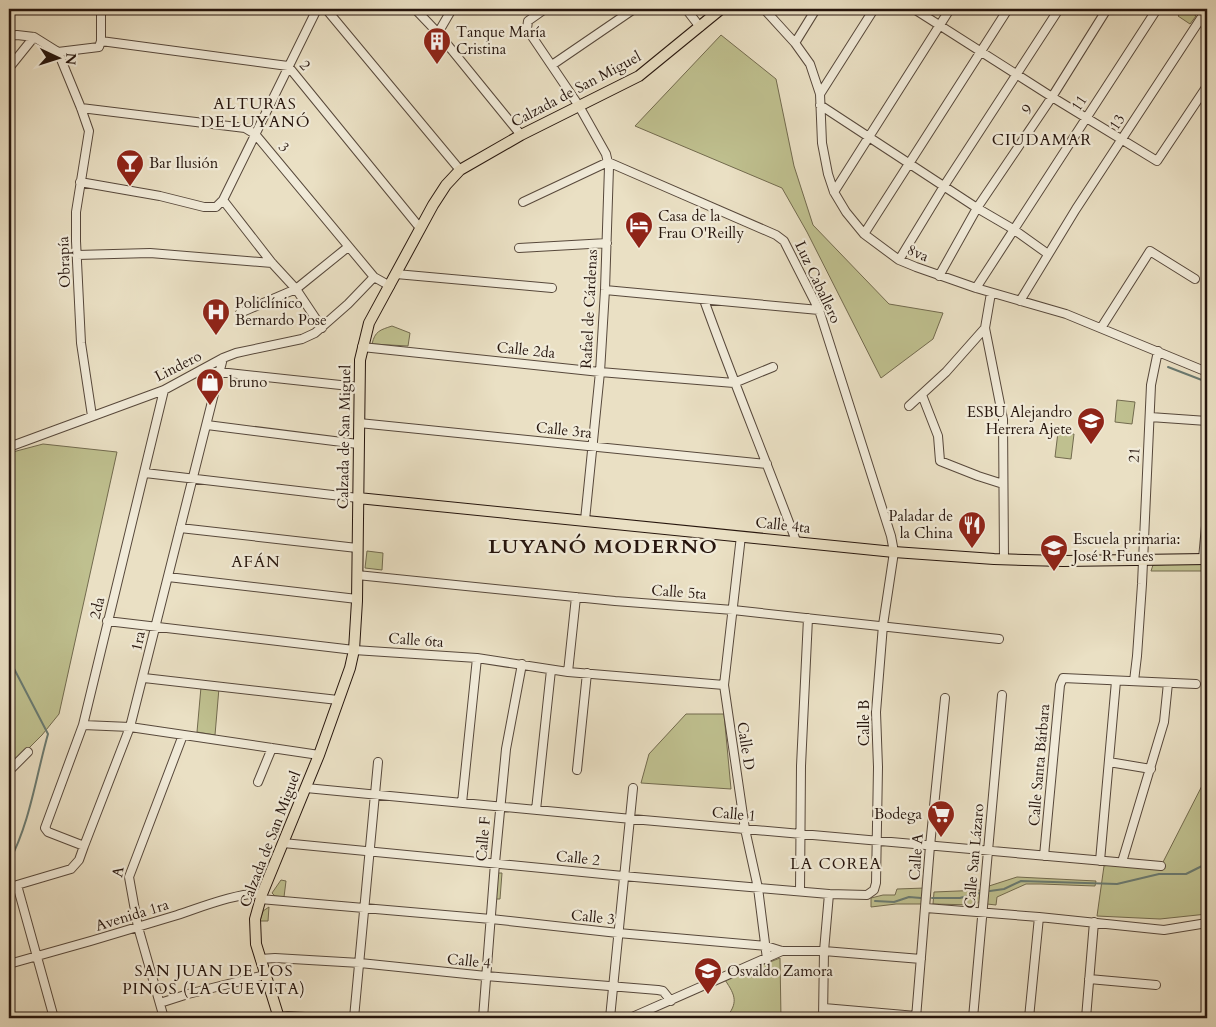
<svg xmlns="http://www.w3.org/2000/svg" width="1216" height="1027" font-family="Cardo,serif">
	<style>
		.green { fill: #bfc08f; stroke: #726a4e }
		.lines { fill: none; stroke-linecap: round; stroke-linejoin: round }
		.stream { stroke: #6a7a71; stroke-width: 2 }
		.minor-casing { stroke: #57483b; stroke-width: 10 }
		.major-casing { stroke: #26150d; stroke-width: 12 }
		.minor { stroke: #f1ebd9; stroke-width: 8 }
		.major { stroke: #eae0c4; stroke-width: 10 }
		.labels { text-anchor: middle; stroke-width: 4.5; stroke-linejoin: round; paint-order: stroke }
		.poi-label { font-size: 15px; fill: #26150d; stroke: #f1ebd9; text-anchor: start }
		.street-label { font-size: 15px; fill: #26150d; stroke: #f1ebd9 }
		.neighbourhood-label { font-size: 16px; letter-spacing: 1px; fill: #26150d; stroke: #f1ebd9 }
		.district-label { font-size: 20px; font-weight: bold; letter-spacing: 1px; fill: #26150d; stroke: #f1ebd9 }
	</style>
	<rect width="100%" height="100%" fill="#eae0c4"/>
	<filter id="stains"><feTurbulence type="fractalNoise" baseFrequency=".004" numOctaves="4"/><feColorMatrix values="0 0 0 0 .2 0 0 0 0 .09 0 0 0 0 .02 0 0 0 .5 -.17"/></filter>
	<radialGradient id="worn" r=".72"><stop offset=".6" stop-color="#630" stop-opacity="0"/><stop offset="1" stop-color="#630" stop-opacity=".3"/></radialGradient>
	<path class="green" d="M1184,9h3l9,7 -6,8 -12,-8z
		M721,35l55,44 18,87 19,59 76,79 54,9 -10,26 -52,39 -74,-146 -25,-44 -147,-62z
		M392,326l18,7 -2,13 -36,-2c3,-13 8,-14 20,-18z
		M1117,400l18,2 -3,22 -17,-2z
		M1058,432l16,2 -3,25 -16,-2z
		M43,444l74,8 -58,262 -17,21 -33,33v-315z
		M367,551l16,2 -1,17 -17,-2z
		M1207,563v8h-56l2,-6z
		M201,687l18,1 -4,47 -18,-3z
		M686,714h38l7,75 -90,-6 8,-29z
		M1207,776v138l-47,5 -63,-3 7,-50 18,-4 39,4z
		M498,873h4l-2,26h-4z
		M1017,877l79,4 -1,5 -54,-2h-15l-29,13 -1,8 -9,-1 2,-18z
		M281,880l5,1 -2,16 -9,-1 -3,-3z
		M925,888l-2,16h-27l-25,3v-9l12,-3h12l2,-6z
		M982,890l-1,10 -6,5 -42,-1 1,-12z
		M269,907l-1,14h-8l3,-10z
		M780,958l1,60h-55c12,-15 10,-22 -1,-38z"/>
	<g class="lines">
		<path class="stream" d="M1168,367l39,15
			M9,659l39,75c-12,42 -18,89 -39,128
			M990,891l14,-2 17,-8 96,3 42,-10h27l16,-8 5,-7
			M932,898h28l19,-5
			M875,901l19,1 15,-5 12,1"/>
		<g class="minor-casing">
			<path id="minor" d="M326,9l134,161
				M415,9l23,24 83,102
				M545,9l-17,12 -1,8 52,77 27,48 3,13 -4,123 -5,82 -15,148
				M686,9l14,18
				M764,9l31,34 15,21 10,30 2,49 6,31 6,18 12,20 18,22 35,26 17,7 60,21 90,26 141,58
				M914,9l138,88 105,64 50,-75
				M438,33l14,-24
				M9,36l8,-1 17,2 24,15 23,56 8,23 -13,81v29l5,102 11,73
				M101,41l187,25 132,162
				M795,43l21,-34
				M58,52l41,-5 2,-6v-32
				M552,65l82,-56
				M9,68l25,-31
				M820,94l54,-85
				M820,105l157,103 36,21 35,25
				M81,108l164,20 10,6 119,143 16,9
				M1206,165l1,-2
				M80,182l80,14 44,11h12l7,-7 94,-191
				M834,192l116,-183
				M223,200l49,63 24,26 26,39
				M864,234l144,-225
				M519,248l88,-5
				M77,255l73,-2 122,10
				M899,260l45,-74 115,-177
				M396,274l156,14
				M939,276l38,-68 75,-111 55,-88
				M976,288l181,-279
				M605,290l214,20
				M991,293l-6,35 18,91 1,141
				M704,300c29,81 62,160 92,241
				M1020,301l56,-92 131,-200
				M240,313l56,-24 52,-42
				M1101,328l49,-77 45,28
				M362,347l238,25 134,11 39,-16
				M201,370l158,17
				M922,395l16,41 2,25 38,15 25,8
				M909,406l37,-34 39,-44
				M1150,417l57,4
				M359,423l408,41
				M207,425l151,19
				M9,447l155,-57 59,-32 13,-5 66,-14 13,-6 33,-29 26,-27
				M145,473l213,25
				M180,528l177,20
				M741,536l-17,149 21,144 13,59 9,71
				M1203,559l4,-44
				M357,575l258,26 118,9 266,29
				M168,577l189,22
				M107,621l247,29 123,8 91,14 156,13
				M568,672l8,-75
				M144,678l194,22
				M1134,681l3,-25 5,-72 9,-199 7,-34
				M83,725l47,2 189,28
				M1109,762l42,7
				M577,770l10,-97
				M9,771l19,-19
				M258,782l14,-34
				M306,788l315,30 540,48
				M462,803l15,-145
				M536,810l15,-140
				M283,843l340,33 206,18 38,1 7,-5 2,-7 2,-116 -2,-55 7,-87 11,-73 -3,-16 -72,-226 -35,-69 -8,-6 -168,-73 -85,40
				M84,846l-36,-14 -3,-4 38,-103 81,-335
				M1044,856l16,-171 3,-7 133,6
				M1100,861l16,-180
				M1122,862l42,-140 4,-39
				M800,891l1,-125 7,-148
				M260,899l231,20 127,14 148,13 16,5h42l97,8
				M926,908l113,9 125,13 43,-7
				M260,959l15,-1 85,5 126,13 172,14 5,1 8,10
				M9,964c55,-15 110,-31 165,-48 22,-7 67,-25 88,-22
				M1089,979l67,6
				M160,1003l28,-9 77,-19
				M824,1008l92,8
				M278,1017l10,-1 35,2
				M54,1018l-37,-133 54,-16 8,-9 5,-14 46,-119 93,-369
				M164,1018l-26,-91 -9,-50 54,-142
				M354,1018l24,-256
				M483,1018l12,-155 11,-114 16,-85
				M610,1018l23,-230
				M630,1018l152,-67
				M823,1018l1,-67 5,-57
				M916,1018l14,-172 15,-148
				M973,1018l29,-323
				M1029,1018l10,-101
				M1086,1018l8,-96"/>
		</g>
		<g class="major-casing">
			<path id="major" d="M1199,9l8,6
				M358,498l536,54 100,7 69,2 144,-2
				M279,1018l-23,-74 -1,-25 7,-25 57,-139 31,-87 4,-18 3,-49 3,-241 9,-37 64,-118 13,-20 14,-15 61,-35 118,-59 82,-67"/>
		</g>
		<use href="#minor" class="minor"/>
		<use href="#major" class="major"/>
	</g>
	<defs>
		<g id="building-pin" transform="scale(1.4375)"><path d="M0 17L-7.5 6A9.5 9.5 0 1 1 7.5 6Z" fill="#8f2418" stroke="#f1ebd9"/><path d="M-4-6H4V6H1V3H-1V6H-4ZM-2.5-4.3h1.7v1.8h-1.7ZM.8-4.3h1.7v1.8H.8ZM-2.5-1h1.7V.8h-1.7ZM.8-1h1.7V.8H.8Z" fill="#fff"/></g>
		<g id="bar-pin" transform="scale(1.4375)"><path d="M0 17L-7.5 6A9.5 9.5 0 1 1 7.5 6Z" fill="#8f2418" stroke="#f1ebd9"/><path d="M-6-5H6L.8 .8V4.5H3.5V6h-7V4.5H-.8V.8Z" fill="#fff"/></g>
		<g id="hotel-pin" transform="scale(1.4375)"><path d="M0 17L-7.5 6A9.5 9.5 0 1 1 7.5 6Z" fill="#8f2418" stroke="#f1ebd9"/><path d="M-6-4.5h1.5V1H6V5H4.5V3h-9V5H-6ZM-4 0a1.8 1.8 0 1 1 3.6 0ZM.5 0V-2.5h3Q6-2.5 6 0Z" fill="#fff"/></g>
		<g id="hospital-pin" transform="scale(1.4375)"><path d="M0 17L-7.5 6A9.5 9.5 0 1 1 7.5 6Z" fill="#8f2418" stroke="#f1ebd9"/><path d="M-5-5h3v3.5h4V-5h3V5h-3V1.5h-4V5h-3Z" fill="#fff"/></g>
		<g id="shop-pin" transform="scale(1.4375)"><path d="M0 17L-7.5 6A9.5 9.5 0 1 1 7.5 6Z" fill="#8f2418" stroke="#f1ebd9"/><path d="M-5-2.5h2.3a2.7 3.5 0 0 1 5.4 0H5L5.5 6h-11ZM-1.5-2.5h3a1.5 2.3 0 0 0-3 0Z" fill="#fff"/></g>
		<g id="school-pin" transform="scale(1.4375)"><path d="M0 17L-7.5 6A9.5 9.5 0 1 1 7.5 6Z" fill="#8f2418" stroke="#f1ebd9"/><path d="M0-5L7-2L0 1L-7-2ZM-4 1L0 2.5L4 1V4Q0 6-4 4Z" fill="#fff"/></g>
		<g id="restaurant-pin" transform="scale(1.4375)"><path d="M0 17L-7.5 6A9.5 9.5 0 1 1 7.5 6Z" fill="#8f2418" stroke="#f1ebd9"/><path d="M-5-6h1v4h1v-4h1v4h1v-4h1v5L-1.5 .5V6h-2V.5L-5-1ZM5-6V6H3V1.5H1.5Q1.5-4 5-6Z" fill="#fff"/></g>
		<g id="supermarket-pin" transform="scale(1.4375)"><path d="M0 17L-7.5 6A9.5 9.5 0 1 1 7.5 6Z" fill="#8f2418" stroke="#f1ebd9"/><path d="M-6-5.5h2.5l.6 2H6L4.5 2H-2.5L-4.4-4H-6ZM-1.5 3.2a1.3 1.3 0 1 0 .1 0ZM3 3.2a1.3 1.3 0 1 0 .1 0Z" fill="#fff"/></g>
	</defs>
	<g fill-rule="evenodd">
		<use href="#building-pin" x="437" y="41"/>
		<use href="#bar-pin" x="130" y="163"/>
		<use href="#hotel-pin" x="639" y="225"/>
		<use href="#hospital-pin" x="216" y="312"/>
		<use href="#shop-pin" x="210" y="382"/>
		<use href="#school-pin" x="1091" y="421"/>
		<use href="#restaurant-pin" x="972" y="525"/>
		<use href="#school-pin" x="1054" y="548"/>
		<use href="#supermarket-pin" x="941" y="814"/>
		<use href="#school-pin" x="708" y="971"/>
	</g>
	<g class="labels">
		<g class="poi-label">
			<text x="456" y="37">Tanque María<tspan x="456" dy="17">Cristina</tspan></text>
			<text x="149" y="168">Bar Ilusión</text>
			<text x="658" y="221">Casa de la<tspan x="658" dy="17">Frau O'Reilly</tspan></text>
			<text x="235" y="308">Policlínico<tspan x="235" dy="17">Bernardo Pose</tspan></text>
			<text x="229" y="387">bruno</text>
			<text x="1072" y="417" text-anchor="end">ESBU Alejandro<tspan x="1072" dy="17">Herrera Ajete</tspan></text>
			<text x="953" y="521" text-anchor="end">Paladar de<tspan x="953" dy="17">la China</tspan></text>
			<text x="1073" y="544">Escuela primaria:<tspan x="1073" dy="17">José R Funes</tspan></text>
			<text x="922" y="819" text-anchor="end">Bodega</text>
			<text x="727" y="976">Osvaldo Zamora</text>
		</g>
		<g class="street-label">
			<text transform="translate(305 65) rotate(49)" y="5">2</text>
			<text transform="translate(576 89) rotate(-28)" y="5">Calzada de San Miguel</text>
			<text transform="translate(1079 103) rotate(-57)" y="5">11</text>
			<text transform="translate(1027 109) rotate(-56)" y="5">9</text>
			<text transform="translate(1117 122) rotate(-57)" y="5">13</text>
			<text transform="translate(284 147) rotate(51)" y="5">3</text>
			<text transform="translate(918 253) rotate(23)" y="5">8va</text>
			<text transform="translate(64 262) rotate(-92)" y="5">Obrapía</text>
			<text transform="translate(818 282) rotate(65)" y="5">Luz Caballero</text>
			<text transform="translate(589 309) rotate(-87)" y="5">Rafael de Cárdenas</text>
			<text transform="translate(526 350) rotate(6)" y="5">Calle 2da</text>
			<text transform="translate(178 366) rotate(-27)" y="5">Lindero</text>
			<text transform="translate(564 430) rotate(6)" y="5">Calle 3ra</text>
			<text transform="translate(344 437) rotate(-89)" y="5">Calzada de San Miguel</text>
			<text transform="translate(1134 455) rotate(-86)" y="5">21</text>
			<text transform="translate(783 525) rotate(6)" y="5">Calle 4ta</text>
			<text transform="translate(679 592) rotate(4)" y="5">Calle 5ta</text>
			<text transform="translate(97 608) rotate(-76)" y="5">2da</text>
			<text transform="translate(416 640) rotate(4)" y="5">Calle 6ta</text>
			<text transform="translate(138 641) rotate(-77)" y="5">1ra</text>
			<text transform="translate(864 723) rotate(-90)" y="5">Calle B</text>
			<text transform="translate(746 746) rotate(81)" y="5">Calle D</text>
			<text transform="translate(1039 765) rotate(-85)" y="5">Calle Santa Bárbara</text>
			<text transform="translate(734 814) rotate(5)" y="5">Calle 1</text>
			<text transform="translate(270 839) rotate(-69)" y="5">Calzada de San Miguel</text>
			<text transform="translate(483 839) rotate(-85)" y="5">Calle F</text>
			<text transform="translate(974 856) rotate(-85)" y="5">Calle San Lázaro</text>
			<text transform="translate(916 857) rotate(-86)" y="5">Calle A</text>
			<text transform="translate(578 858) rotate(6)" y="5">Calle 2</text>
			<text transform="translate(118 872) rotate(-81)" y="5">A</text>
			<text transform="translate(132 915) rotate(-17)" y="5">Avenida 1ra</text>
			<text transform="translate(593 917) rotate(6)" y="5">Calle 3</text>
			<text transform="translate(469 961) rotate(6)" y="5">Calle 4</text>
		</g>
		<g class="neighbourhood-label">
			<text x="255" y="109">ALTURAS<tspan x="255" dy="18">DE LUYANÓ</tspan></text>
			<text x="1042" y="145">CIUDAMAR</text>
			<text x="256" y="567">AFÁN</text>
			<text x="836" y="869">LA COREA</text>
			<text x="214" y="976">SAN JUAN DE LOS<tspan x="214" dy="18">PINOS (LA CUEVITA)</tspan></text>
		</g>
		<g class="district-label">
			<text x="603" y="553">LUYANÓ MODERNO</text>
		</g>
	</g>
	<rect width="1216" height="1027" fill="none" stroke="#eae0c4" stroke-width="30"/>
	<rect x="10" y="10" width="1196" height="1007" fill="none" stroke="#26150d" stroke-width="2.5"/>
	<rect x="15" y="15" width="1186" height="997" fill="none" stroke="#26150d"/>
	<g transform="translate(58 58) rotate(94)" stroke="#f1ebd9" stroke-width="4" paint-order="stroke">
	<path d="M0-4L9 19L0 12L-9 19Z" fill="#26150d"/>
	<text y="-8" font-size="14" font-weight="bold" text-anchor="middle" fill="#26150d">N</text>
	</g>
	<rect width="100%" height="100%" filter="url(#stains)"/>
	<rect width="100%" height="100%" fill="url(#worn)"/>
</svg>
